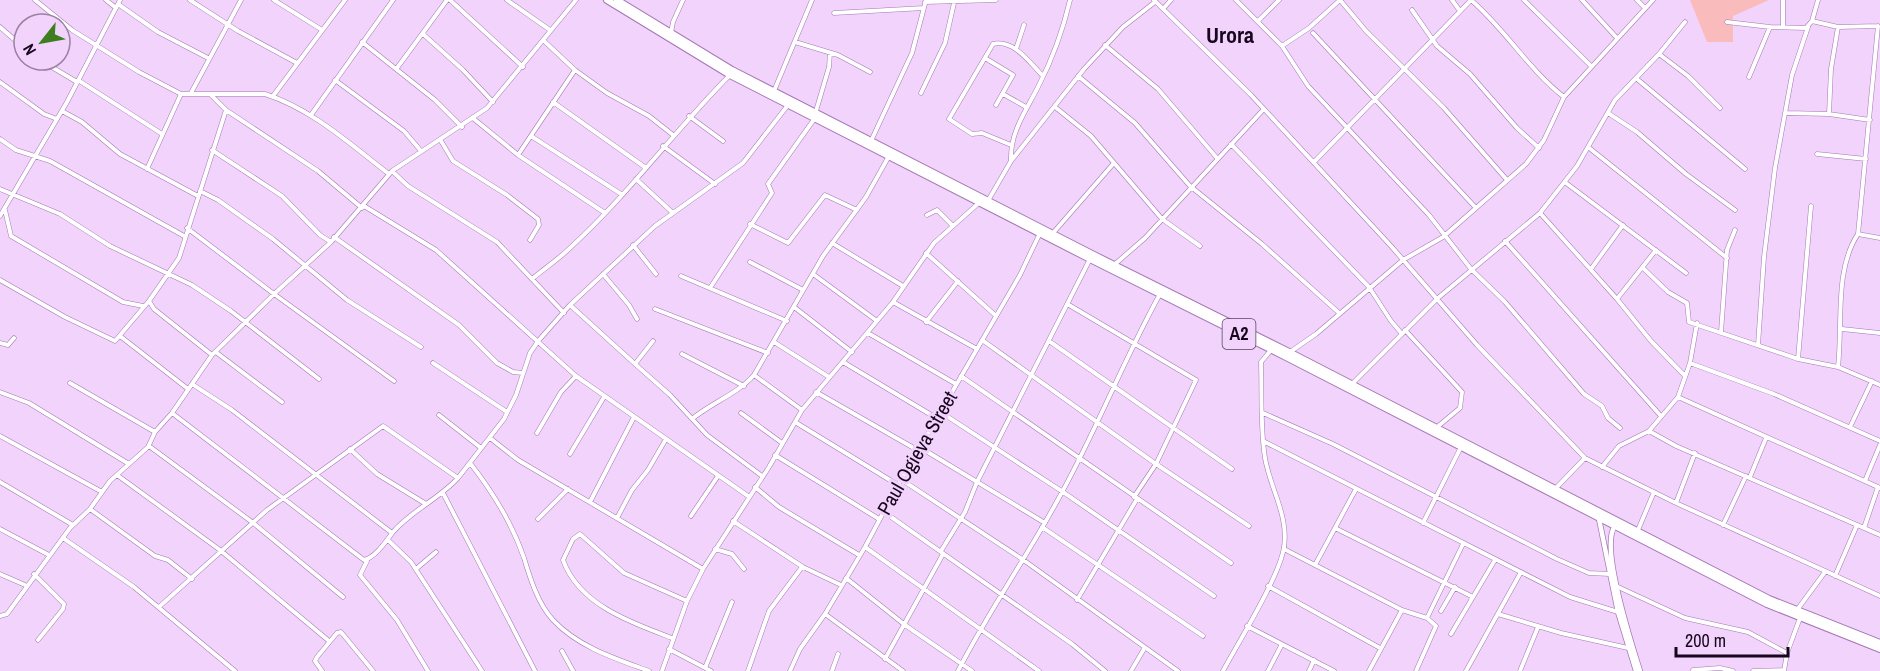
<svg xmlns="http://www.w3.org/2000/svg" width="1880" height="671" font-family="'Archivo Narrow',sans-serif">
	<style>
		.green { fill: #fabbbc }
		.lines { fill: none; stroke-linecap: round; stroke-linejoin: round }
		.minor-casing { stroke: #a577b4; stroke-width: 5 }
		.tertiary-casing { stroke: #a577b4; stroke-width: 6 }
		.trunk-casing { stroke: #a577b4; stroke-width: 8 }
		.minor { stroke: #fff; stroke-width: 4 }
		.tertiary { stroke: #fff; stroke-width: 4.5 }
		.trunk { stroke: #fff; stroke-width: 6 }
		.labels { text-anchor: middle; stroke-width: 6; stroke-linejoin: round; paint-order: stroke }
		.shield { fill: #f1d3fb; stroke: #584460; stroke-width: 1.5 }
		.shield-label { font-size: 18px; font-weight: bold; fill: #17061d }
		.street-label { font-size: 20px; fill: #17061d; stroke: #f1d3fb }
		.quarter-label { font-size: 22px; font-weight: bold; fill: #17061d; stroke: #f1d3fb }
	</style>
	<rect width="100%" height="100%" fill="#f1d3fb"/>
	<path class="green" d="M1690,0h79l-36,16v26h-26z"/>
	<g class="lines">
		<g class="minor-casing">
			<path id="minor" d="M35,0l37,30 67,42 42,22h84c47,15 85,50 124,80
				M106,0l10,8
				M190,0l48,31 59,32
				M274,0l48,30
				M450,0l73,67
				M507,0l43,30
				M1154,0l97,95 140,151 86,99 108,113 91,45 204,93
				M1236,0l46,46 26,40 121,129 42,54 34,33 79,92 18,12 6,12 12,10
				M1340,0l26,31 78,77 63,72
				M1452,0l8,11
				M1471,0c35,30 57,69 93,97
				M1524,0l67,66
				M1582,0l35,38
				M1637,0l8,8
				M1818,0l-6,21 26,6 40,-1
				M925,2l71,-2
				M118,4l40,28 50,26
				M1163,9l8,-9
				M1412,10l25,36 33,28 47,54 22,20
				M834,13l90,-5
				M1258,21l21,-21
				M1727,22l43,5
				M0,27l24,21
				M1783,27v-27
				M671,33l2,-11 10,-22
				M1313,33l163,175
				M423,34l40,36 30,32
				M543,40l32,30 32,23 42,23 24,19
				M362,42l73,58 27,27
				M795,42l43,13 32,17
				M1105,45l53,44 59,69
				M1282,46l27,-18 31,-28
				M1016,49l8,-24
				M1659,54l26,-32
				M985,58l28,17 -17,30
				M40,60l37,22
				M397,68l50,-68
				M1078,76l57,47 55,63 72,58 76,68
				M1749,77l21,-50 36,1 6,-7
				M1637,79l108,90
				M78,80l84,54
				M335,80l69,51 17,20
				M0,82l44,32 13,5
				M774,91l38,-91
				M191,93l50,-93
				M921,93l24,-50 9,-40
				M1003,94l23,13
				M211,95l15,15 92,61 44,37
				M273,96l72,-96
				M553,102l93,66
				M1055,107l36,29 71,83 38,27
				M62,111l20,11 38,32 78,42
				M816,111l13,-44 1,-14
				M1608,113l29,19 49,42 49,36
				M1787,113l42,1 41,6
				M1829,114l2,-45 7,-42
				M311,115l82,-115
				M689,116l34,25
				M474,119l44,36 87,58
				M531,136l90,58
				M0,139l16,11 34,11 134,75
				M441,141l12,20 54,34 31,24 1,6 -9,15
				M871,141l41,-88 14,-53
				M1231,144l138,143 22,34 11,13
				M1011,145l-29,-12 -10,1 -23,-15 44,-75c21,-5 37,19 50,32
				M663,146l52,38
				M1588,147l139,111
				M212,150l70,46 38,39 11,7
				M1817,154l49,5
				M518,155l57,-85
				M1011,160c-1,-28 15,-49 27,-73 14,-27 25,-57 32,-87
				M1314,162l157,-162
				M147,169l34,-75
				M392,171l16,15 89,56 67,71
				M636,179l37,34
				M1566,183l120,90
				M0,189l60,25 50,32 82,39 39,26 88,68
				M200,191l18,9 55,39 74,61 74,47
				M989,199l22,-38 73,-92 39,-42 32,-25
				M364,206l72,44 140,126 172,120
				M5,210l6,26 112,66 20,4
				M1540,213l77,86 34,42 34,35
				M927,215l10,-5 15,15
				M0,216l67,-114 53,-102
				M750,224l38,19 37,-48 32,15
				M187,228l87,66 57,-52 61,-71 95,-63 89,-108
				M1053,233l61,-70
				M1858,234l22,4
				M334,237l125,88 38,38 16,9 10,1
				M1505,241l155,174
				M832,243l71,43
				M633,245l23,29
				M926,253l69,62
				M750,262l53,28
				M1114,265l31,-27 118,-128
				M1643,268l25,24 19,11 2,19 109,37 40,8 42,18
				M1591,269l32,-44
				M603,274l26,31 8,14
				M813,274l64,47
				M681,276l106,45
				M532,279c13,-11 27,-20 39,-32 58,-53 104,-117 159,-172
				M0,280l65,37 50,24 34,-40 30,-43 47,-148
				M710,288l62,-95 -4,-9 47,-66
				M1617,299l39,-49
				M149,301l5,8 58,46
				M893,302l84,47
				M570,305l65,59
				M1069,305l127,75 -40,84 -22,33
				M794,307l58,45
				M655,309l113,44
				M926,322l32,-41
				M1842,329l38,4
				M1405,330l57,62 -2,16 -24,20
				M1721,332l6,-82 8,-20
				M868,333l88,51
				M120,336l68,53
				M982,340l174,124 93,62
				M653,341l-18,23 35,31 37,40 55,41
				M1049,341l183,128
				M774,342l55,35
				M0,343l8,2 6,-7
				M1758,345l6,-88 11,-89 17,-93 16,-48
				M1290,352l26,-18 87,-74 40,-23 83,-73 18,-24 20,-43 89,-97
				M217,353l65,49
				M682,354l62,32
				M1798,359l13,-153
				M843,362l95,57
				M433,363l74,49
				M1690,363l84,31 106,47
				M1838,367c5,-43 -4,-97 20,-133l20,-208
				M754,375l48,35
				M961,376l270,187
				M70,383l85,49
				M192,384l40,26 160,123
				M1352,384l86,-86 102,-85 37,-47 38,-66 44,-46 29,22 32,32
				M0,392l29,11 100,61
				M816,392l103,59
				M1678,397l202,91
				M172,413l192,147c12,-3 22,-19 29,-28 19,-22 46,-33 65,-54
				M741,413l41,30
				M942,413l121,79 151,104
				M1263,413l70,31 224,115 32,14 21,1
				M439,415l42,33
				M692,419c19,-16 47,-26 62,-44l69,-119 43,-59 23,-41
				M795,422l103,63
				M1850,427l22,-46
				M1649,431l27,15 204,89
				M537,433l24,-41 15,-16
				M0,436l102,56
				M490,438l28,22 185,109
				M1263,441l307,156 48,15
				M149,446l103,76 91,75
				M921,448l124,75
				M350,449l27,25 49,30
				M570,454l34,-57
				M775,455l104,64
				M470,463c22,28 42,60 54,95 6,20 14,46 29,62 25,27 63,39 96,51
				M1602,467l17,-21 30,-15 29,-34 12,-34 7,-40
				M117,475l103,75 109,91
				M1750,477l16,-39
				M902,480l120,79 156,112
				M1865,481l15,-36
				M0,482l73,43
				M755,487l24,20 80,48
				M1555,489l30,-31
				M443,493l92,178
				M590,502l44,-85
				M1676,503l19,-50
				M90,509l65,47 13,4 24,19
				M884,512l188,132 33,27
				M691,516l27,-40
				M617,518l15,-28 16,-20 18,-31
				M538,519l30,-30
				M733,521l70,46 38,18
				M1423,523l38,-76
				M1723,525l23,-49
				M1042,527l161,109
				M1335,528l138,69
				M1864,528l14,-41
				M0,529l49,26
				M1638,530l16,-38
				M63,538l71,49 101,84
				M388,540l23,22 71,109
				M865,547l174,124
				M715,549l17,5 12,15
				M1284,549l118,61
				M941,551l24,-39 12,-30 113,-223
				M367,561l-7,14 37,45 31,51
				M1315,565l41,-76
				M416,569l20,-17
				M0,574l25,11
				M34,574l30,30 -1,5 -25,31
				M1835,576l22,-51
				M846,578l59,47 67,46
				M1268,586l112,62
				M1616,586l69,32 63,14 39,21
				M1077,600l60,-101
				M159,607l108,-97 116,-84 75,52 46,-59 12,-24 14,-42 9,-13 31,-35 85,-79 88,-63 45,-58
				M1797,610l28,-38
				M1441,611l14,-24
				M825,614l78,57
				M1498,614l63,19 67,15
				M0,616l7,-2 63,-86 20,-19 20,-28 38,-34 7,-15 17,-19 40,-58 62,-61 120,87
				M1247,626l87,45
				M1451,634l44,-74
				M672,638c-40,-15 -93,-33 -109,-78l10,-21 7,-5 44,39 63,28
				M669,649l42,22
				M562,651l11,20
				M885,659l58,-105
				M705,668l27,-66
				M1693,670l27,-2 13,3
				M322,671l-7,-10 2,-4 20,-24 4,-1 32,39
				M662,671l25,-70 16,-32 66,-102 33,-57 91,-108 41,-59 46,-41
				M748,671l21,-60 33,-44
				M790,671l10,-22 25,-35 40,-67 33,-62 122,-210 20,-42
				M832,671l6,-17
				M958,671c31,-61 71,-117 103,-177 36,-65 63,-135 99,-200
				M1131,671l13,-22
				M1223,671c15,-28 57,-95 61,-124 5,-31 -14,-59 -19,-89 -5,-31 -3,-65 -4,-96l10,-12
				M1268,671l14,-27
				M1309,671l5,-11
				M1369,671l33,-61 25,8 36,-74
				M1416,671l20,-45 -9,-8
				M1466,671l55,-99
				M1520,671l18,-44
				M1753,671l31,-1
				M1784,671l3,-18 13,-35"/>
		</g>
		<g class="tertiary-casing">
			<path id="tertiary" d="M1599,519l19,93 18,59
				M1615,526c-16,20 17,119 25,145"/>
		</g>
		<g class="trunk-casing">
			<path id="trunk" d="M607,0l123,75 360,184 198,99 479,246 113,45
				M617,0l115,70 360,184 197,98 480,247 111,44"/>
		</g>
		<use href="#minor" class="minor"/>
		<use href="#tertiary" class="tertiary"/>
		<use href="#trunk" class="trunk"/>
	</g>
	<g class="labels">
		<rect class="shield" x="1222.5" y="319" width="33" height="30" rx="4.5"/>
		<g class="shield-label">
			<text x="1239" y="340">A2</text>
		</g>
		<g class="street-label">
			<text transform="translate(917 453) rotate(-60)" y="7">Paul Ogieva Street</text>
		</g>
		<g class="quarter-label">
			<text x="1230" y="43">Urora</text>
		</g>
	</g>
	<g transform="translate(42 42) rotate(239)"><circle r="28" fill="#f1d3fb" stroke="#9a81a2" stroke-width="1.5"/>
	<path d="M0-4.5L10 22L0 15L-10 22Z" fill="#3e7e1e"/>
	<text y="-9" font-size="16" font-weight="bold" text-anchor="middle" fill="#17061d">N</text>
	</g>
	<path d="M1676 647v9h112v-9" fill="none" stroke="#17061d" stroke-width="3"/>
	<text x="1685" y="647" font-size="18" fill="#17061d" stroke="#f1d3fb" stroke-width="4.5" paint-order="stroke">200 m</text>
</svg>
